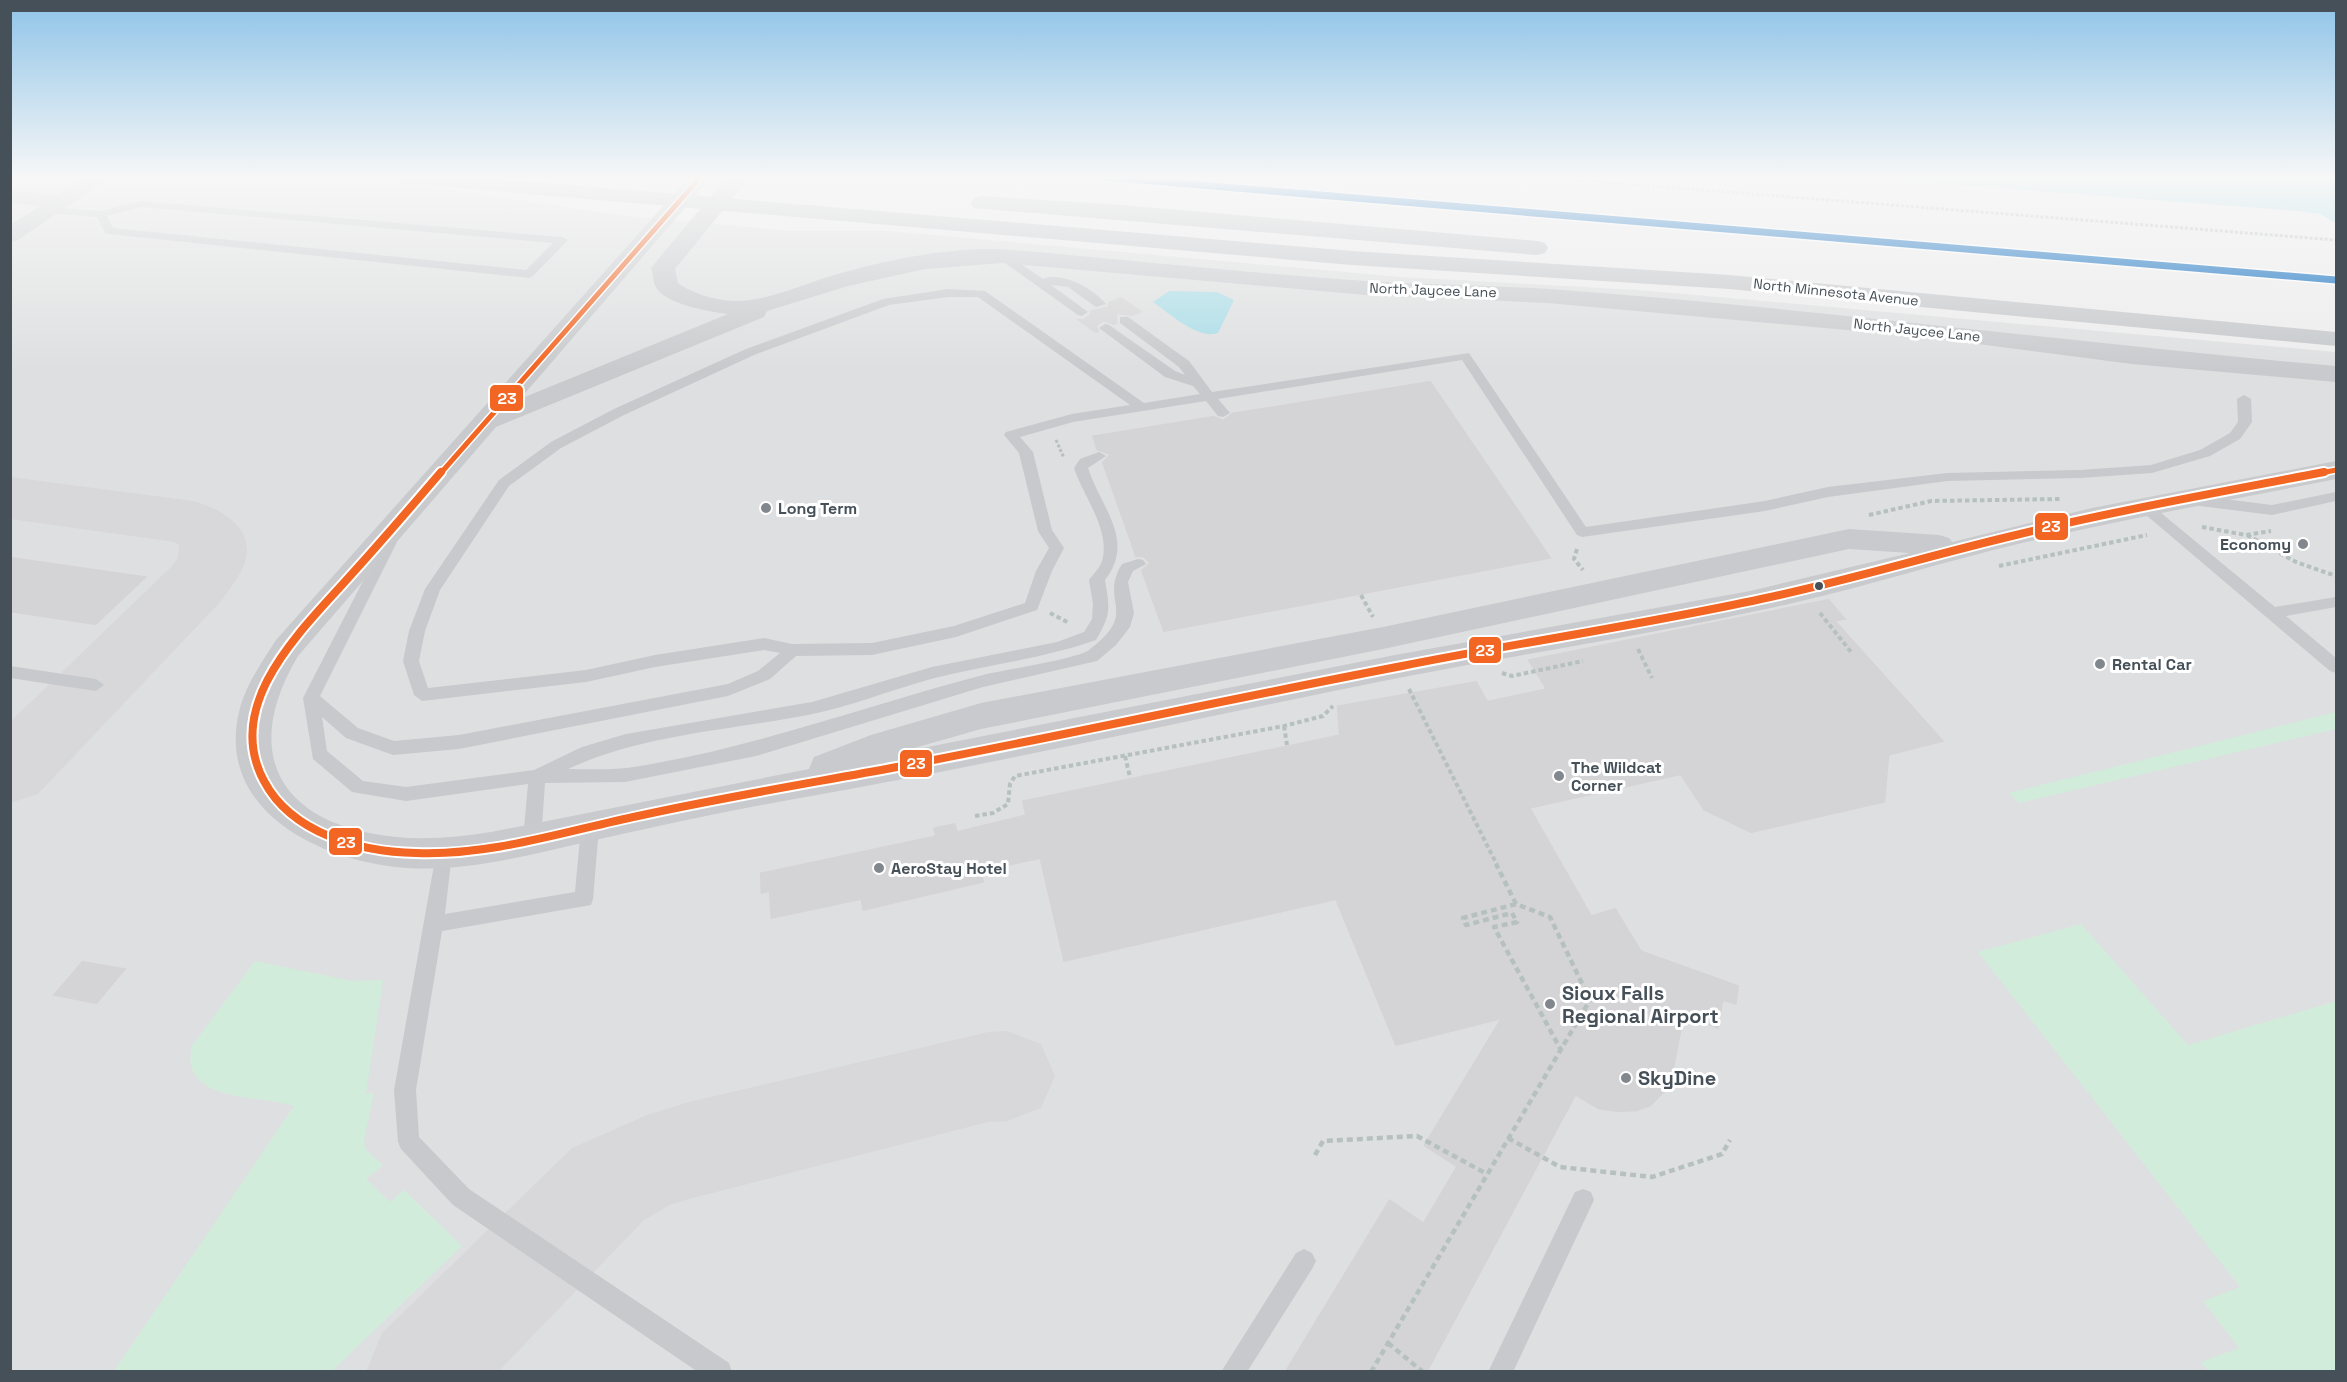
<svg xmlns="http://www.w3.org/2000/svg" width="2347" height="1382" font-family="'Space Grotesk',sans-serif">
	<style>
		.airport { fill: #dedfe0 }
		.green { fill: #d2ecdc }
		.water { fill: #a9dce7 }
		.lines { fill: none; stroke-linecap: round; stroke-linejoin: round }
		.taxiway { fill: #d8d8da; fill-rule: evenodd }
		.building { fill: #d4d4d6; stroke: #dfdfe0; stroke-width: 1.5 }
		.path-far2 { stroke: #b6c1bd; stroke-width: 3; stroke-dasharray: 3 2; stroke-linecap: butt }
		.path-far1 { stroke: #b6c1bd; stroke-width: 4; stroke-dasharray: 4.5 3; stroke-linecap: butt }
		.path { stroke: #b6c1bd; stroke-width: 4.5; stroke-dasharray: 6 4; stroke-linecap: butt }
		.service { fill: #c7c9cc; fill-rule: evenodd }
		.minor { fill: #c7c9cc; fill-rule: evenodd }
		.secondary { fill: #c8cacd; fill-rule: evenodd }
		.primary { fill: #c4c7ca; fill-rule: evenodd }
		.bus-1-far1-casing { stroke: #fff; stroke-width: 8 }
		.bus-1-casing { stroke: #fff; stroke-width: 12 }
		.bus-1-far1 { stroke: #f26522; stroke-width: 5 }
		.bus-1 { stroke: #f26522; stroke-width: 8 }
		.rail-1-casing { stroke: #fff; stroke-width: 10 }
		.rail-1 { stroke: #0065bd; stroke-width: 7 }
		.poi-dot { fill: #81878c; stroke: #fff; stroke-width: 2 }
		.bus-dot { fill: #465058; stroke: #fff; stroke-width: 2 }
		.labels { text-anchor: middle; stroke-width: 6; stroke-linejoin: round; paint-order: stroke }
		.far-street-label { font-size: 14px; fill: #465058; stroke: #fff }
		.poi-label { font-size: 16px; font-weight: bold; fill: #465058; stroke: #fff; text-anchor: start }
		.near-poi-label { font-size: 20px; font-weight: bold; fill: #465058; stroke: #fff; text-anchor: start }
		.line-badge { stroke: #fff; stroke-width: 2 }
		.badge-label { font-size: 16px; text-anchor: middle; font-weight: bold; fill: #fff }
	</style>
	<rect width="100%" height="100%" fill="#eeeded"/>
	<path class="airport" d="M10,177h322l71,6 222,33 166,15h98l512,46 238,13 697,62v1019h-2325z"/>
	<path class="green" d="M2336,712v17l-317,74 -10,-10z
		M2081,924l107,121 148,-44v370h-128l-7,-9 38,-14 -36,-47 37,-14 -262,-335z
		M255,961l98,20 30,-1 -17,114 8,-2 -10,49 2,9 17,15 -17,14 24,23 14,-12 58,56 -130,125h-218l180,-265c-36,-11 -116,-4 -102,-60z"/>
	<path class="water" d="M1853,177h483v46l-16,-9 -23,-3z
		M1169,291l48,1 17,8 -16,33c-20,7 -49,-20 -65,-31z"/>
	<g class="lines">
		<path class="taxiway" d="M10,477l183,24c23,6 54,21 54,50 0,17 -16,36 -25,49l-184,194 -28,9v-81l162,-156 6,-8 1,-13 -4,-3 -165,-23z
			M1007,1031l34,13 14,32 -14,32 -34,13 -19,1 -299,77 -19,6 -26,15 -146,152h-132l16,-39 190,-185 75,-33 42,-13 299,-70z"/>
	</g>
	<path class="building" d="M1121,296l23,16 -12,5 -14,-2v9l-4,2 -10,-4 -6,4 2,6 -4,2 -23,-16h10l6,-4v-4l18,-4v-4z
		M1431,380l122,179 -390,74 -23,-63 8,-7 -5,-5h-8l-34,-96 7,-7 -12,-4 -5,-16 123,-20 9,4 9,-7z
		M10,556l139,20 -53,50 -86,-13z
		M1829,598l19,22 -10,2 108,120 -56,14 -4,47 -135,31 -48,-23 -23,-35 -148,33 60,105 24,-7 26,43 98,35 -3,21 -13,-4 -5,28 -34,-13 -14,70 -20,20 -14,5 -19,1 -20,-3 -22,-13 -147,274h-145l105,-173 34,23 32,-54 -33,-21 76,-125 -103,26 -60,-146 -272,62 -24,-103 -56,12 2,11 -123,29 -2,-11 -90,19 -2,-27 -8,2 -1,-23 175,-37 -2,-8 24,-5 2,8 66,-16 -3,-14 317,-66 -2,-29 141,-25 11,20 56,-12 -18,-29z
		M82,960l46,8 -31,37 -46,-9z"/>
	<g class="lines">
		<path class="path-far2" d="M1537,177l799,63
			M1056,440l8,18"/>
		<path class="path-far1" d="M1869,515l62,-14 130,-2
			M2202,527l44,8 25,-4
			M2247,535l49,27 40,14
			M1577,549l-3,10 9,11
			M1999,566l148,-31
			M1361,595l12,22
			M1050,613l19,10
			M1820,613l31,39
			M1638,649l14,29
			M1502,673l10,3 71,-15
			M1409,689l88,176
			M1284,726l3,19
			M1125,756l5,21
			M975,816l18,-3 15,-9 2,-20 5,-8 269,-50 39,-10 10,-10"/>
		<path class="path" d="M1516,904l-53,14 3,7 46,-12 5,9 -23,5 67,123
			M1508,1138l52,29 92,10 70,-23 8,-14
			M1315,1155l8,-14 94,-5 70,38
			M1388,1343l35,29
			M1371,1372l219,-372 -40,-83 -34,-13 -20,-40"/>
		<path class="service" d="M141,201l421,36 6,3 -35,36 -4,2 -420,-44 -4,-1 -8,-16 -47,-4 -5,-3 5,-3 51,4zM141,207l412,36 -27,27 -413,-42 -6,-12z
			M998,254h8l37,25c20,-8 50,10 63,25l-10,3 -28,-20 -17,-2 37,27 -6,4 -4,-1 -80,-57z
			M948,289l37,2 159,112 56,-9 -7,-8 -28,-9 -66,-49 6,-4 4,1 66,46 10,4 -6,-8 -59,-44v-6h8l61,44 23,31 257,-39 117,174 179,-26 63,-14 119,-14 133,-3 71,-5 49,-15 30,-17 8,-11 -1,-23 7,-4 7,4 1,23 -12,17 -30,17 -58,17 -72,5 -133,3 -119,16 -63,14 -183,26 -5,-2 -115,-175 -244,39 12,14 -7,4 -5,-1 -12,-15 -133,21 -53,15 13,15 19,78 12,18 -12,23 -15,39 -81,27 -84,18 -76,1 -26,23 -42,17 -269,53 -66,6 -47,-17 -24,-21 5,34 36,30 43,6 128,-17 48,-23 44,-13 186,-32 120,-35 125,-25 27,-10 8,-13 1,-15 -4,-24c4,-6 11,-12 13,-19 9,-31 -19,-65 -28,-93l6,-9 19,-7 7,4 -18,12c13,40 48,72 17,112 5,30 6,34 -9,60 -54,19 -110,25 -165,39 -41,11 -81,28 -123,36 -78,15 -168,20 -240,54 19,0 40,1 59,-1 122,-18 237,-62 356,-93 20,-5 94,-16 106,-25 52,-39 9,-47 33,-86l16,-5 5,1 3,4 -13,7 -5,11 6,31 -4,14 -14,18 -19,16 -114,26 -227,69 -131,26 -80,1 -4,57 -3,5 -6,2 -6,-2 -3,-5 5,-56 -122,17 -54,-9 -39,-33 -10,-61 80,-156 7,-5 7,5 -77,154 38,32 36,13 65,-6 269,-51 30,-13 22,-18 -16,-3 -109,17 -69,15 -164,19 -8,-6 -11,-34 6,-30 16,-42 74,-109 52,-38 63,-33 132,-60 137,-50zM948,297h30l152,108 -58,9 -66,18 -2,3 15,18 19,78 11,17 -13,23 -11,32 -71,23 -82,17 -80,1 -28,-6 -109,17 -69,15 -158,18 -9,-27 6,-30 15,-41 69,-104 52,-38 63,-33 130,-60 135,-50z
			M2336,492v9l-64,14 -80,-10 -7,-5 7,-5 80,10z
			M2144,501l5,2 126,104 61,-10v10l-50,9 50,42v15l-6,-2 -191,-162 -2,-3z
			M10,666l86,13 8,6 -8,6 -86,-13z
			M590,820l6,2 3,5 -6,72 -2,6 -149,26 -26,159 3,47 50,52 260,174 3,9h-34l-245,-167 -52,-56 -3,-7 -4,-52 43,-242 6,-3 6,3 3,5 -7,61 130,-22 6,-65 3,-5z
			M1583,1189l8,3 3,8 -81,172h-25l87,-180z
			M1304,1249l8,4 4,8 -4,8 -65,103h-26l75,-119z"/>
		<path class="minor" d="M85,177h25l-92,63 -8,2v-17l30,-19 -30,-3v-13l47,5z"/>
		<path class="secondary" d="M689,177h17l3,3 -189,219 208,-85c-17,-2 -64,-10 -72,-27 -3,-5 -3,-13 -5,-19l75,-90h16l3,5 -70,86 3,14c15,11 37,17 55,18 33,1 67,-16 98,-25 54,-16 126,-31 182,-26 117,10 235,23 352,31 61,4 123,4 185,8 262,19 524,54 786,77v16l-204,-18 -208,-27 -376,-34 -182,-8 -364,-32 -77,6 -77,17 -81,25 -3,6 -268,110 -198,229c-60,101 -15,170 98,181 32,3 64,0 95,-5l318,-63 5,-12 57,-22 110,-32 402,-76 466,-98 90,6 10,3 3,4 140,-34 244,-47v18c-106,21 -213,40 -318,65 -76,18 -150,42 -225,59 -133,30 -267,50 -400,76 -198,40 -395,84 -593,119 -69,12 -137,27 -205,42 -68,15 -137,36 -207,26 -78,-11 -171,-60 -149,-154 6,-26 23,-50 37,-72zM1849,549l61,4 -160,38 -355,64 -498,98 84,-24 402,-80z"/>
		<path class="primary" d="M391,177h85l876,74 377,24 607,57v14l-607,-57 -377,-24 -950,-82 -7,-2z
			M982,196l128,8 427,37 8,2 3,5 -3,5 -8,2 -563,-47 -3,-5 3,-5z"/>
		<g class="bus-1-far1-casing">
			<path id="bus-1-far1" d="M440,474l258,-294
				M2316,474l20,-4"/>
		</g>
		<g class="bus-1-casing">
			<path id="bus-1" d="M441,472c-30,35 -60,70 -91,104 -47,53 -128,127 -86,205 28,53 97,71 152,72 75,3 150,-22 222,-37 86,-19 173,-33 259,-49 169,-32 337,-69 505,-101 120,-24 240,-41 359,-67 86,-18 170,-44 255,-64 102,-25 205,-43 308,-63"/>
		</g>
		<use href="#bus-1-far1" class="bus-1-far1"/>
		<use href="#bus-1" class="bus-1"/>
		<g class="rail-1-casing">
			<path id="rail-1" d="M1104,177l1232,103"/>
		</g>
		<use href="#rail-1" class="rail-1"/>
	</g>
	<linearGradient id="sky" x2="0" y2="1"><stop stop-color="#8fc4e8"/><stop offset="0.48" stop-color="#f7f7f7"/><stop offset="1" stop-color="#f7f7f7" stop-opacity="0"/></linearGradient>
	<rect width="2347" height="370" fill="url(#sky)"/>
	<g class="poi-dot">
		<circle cx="766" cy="508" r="6"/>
		<circle cx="2303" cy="544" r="6"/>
		<circle cx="2100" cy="664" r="6"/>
		<circle cx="1559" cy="776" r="6"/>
		<circle cx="879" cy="868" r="6"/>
		<circle cx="1550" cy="1004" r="6"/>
		<circle cx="1626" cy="1078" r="6"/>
	</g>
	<circle class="bus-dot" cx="1819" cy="586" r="5"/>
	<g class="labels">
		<g class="far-street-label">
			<text transform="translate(1433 290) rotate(2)" y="5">North Jaycee Lane</text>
			<text transform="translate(1836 292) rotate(6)" y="5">North Minnesota Avenue</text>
			<text transform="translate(1917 330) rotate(6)" y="5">North Jaycee Lane</text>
		</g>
		<g class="poi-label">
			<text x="778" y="514">Long Term</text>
			<text x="2291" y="550" text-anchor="end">Economy</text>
			<text x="2112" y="670">Rental Car</text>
			<text x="1571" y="773">The Wildcat<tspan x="1571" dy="18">Corner</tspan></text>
			<text x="891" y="874">AeroStay Hotel</text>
		</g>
		<g class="near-poi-label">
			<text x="1562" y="1000">Sioux Falls<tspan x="1562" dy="23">Regional Airport</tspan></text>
			<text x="1638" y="1085">SkyDine</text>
		</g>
	</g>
	<g class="line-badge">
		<rect x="489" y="384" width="35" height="28" rx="6" fill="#f26522"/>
		<rect x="2034" y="512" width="35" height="29" rx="6" fill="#f26522"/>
		<rect x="1468" y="636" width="34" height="28" rx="6" fill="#f26522"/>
		<rect x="899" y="749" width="34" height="29" rx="6" fill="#f26522"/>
		<rect x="328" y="827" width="35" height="29" rx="6" fill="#f26522"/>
	</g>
	<g class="badge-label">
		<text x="507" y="404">23</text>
		<text x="2051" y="532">23</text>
		<text x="1485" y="656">23</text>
		<text x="916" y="769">23</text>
		<text x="346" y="848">23</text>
	</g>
	<rect width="2347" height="1382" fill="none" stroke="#465058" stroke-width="24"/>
</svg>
